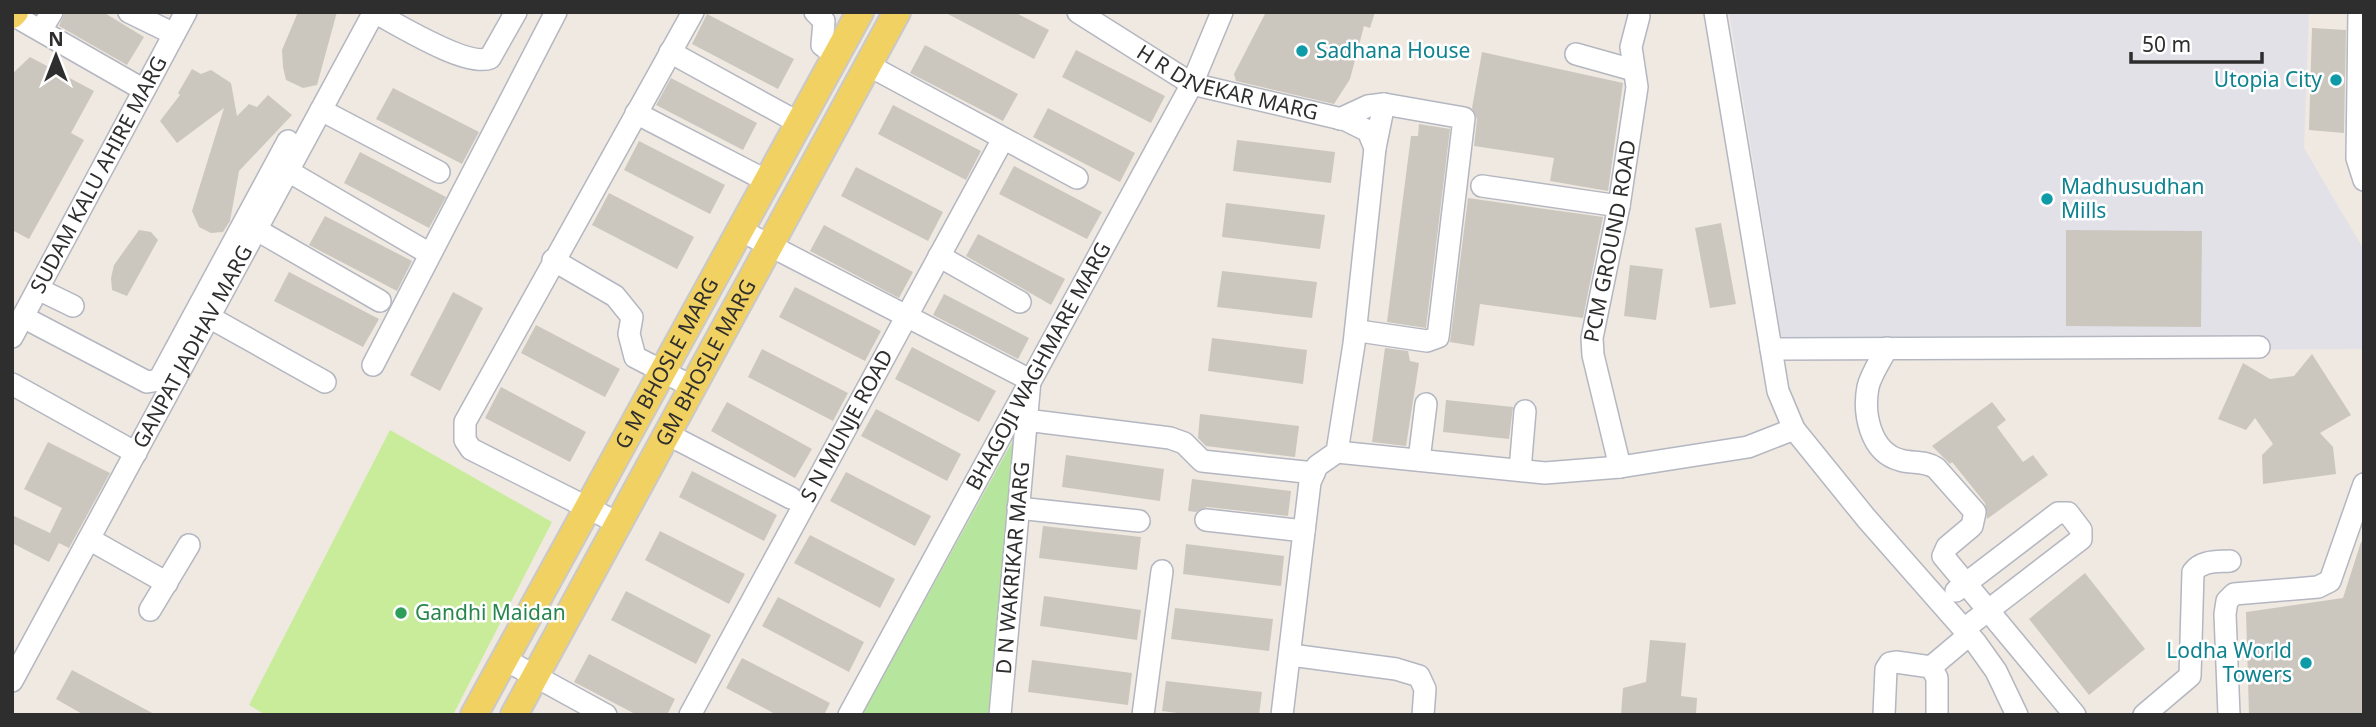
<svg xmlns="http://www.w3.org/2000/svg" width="2376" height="727" font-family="'Noto Sans',sans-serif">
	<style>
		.industrial { fill: #e3e1e8 }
		.green { fill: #b6e59e }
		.pitch { fill: #c9ec9a }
		.building { fill: #cbc7bf }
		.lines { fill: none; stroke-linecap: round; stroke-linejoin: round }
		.minor-casing { stroke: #b4b7c1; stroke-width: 24 }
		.major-casing { stroke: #c9c9c9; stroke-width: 30 }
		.minor { stroke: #fff; stroke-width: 21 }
		.major { stroke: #f2d163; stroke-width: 26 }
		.culture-dot { fill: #0f9aa8; stroke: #fff; stroke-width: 2.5 }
		.leisure-dot { fill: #2e9e5b; stroke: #fff; stroke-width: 2.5 }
		.labels { text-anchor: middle; stroke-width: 5; stroke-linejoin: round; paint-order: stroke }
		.culture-label { font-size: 21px; fill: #0d838f; stroke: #fff; text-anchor: start }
		.street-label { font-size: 21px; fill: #2e2e2e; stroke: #fff }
		.leisure-label { font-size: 21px; fill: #27864d; stroke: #fff; text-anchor: start }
	</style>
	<rect width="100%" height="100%" fill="#efe9e1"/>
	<path class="industrial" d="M1729,12h580l-5,136 60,102v99l-580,4z"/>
	<path class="green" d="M1012,442l4,1 3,7 -31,265h-126z"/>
	<path class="pitch" d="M390,430l162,92 -99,193h-187l-17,-10z"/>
	<path class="building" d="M65,12h38l41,25 -17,28 -68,-39z
		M298,12h39l-20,73 -14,3 -17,-8 -3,-13 -1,-17z
		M944,12h70l35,18 -15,29z
		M1266,12h109l-5,16 -6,-2 -14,53 -16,25 -98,-23 -2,-7z
		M707,14l87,45 -16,30 -86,-45z
		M2312,28l34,2 -2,103 -35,-3z
		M925,45l93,49 -15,27 -93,-48z
		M1076,50l89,46 -14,27 -89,-46z
		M1482,52l141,31 -15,108 -58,-10 4,-23 -80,-12 3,-27 -5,-11z
		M30,57l64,34 -23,42 13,7 -55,99 -17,-9v-156z
		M192,69l9,5 10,-4 20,13 6,33 12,-12 8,3 11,-12 24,20 -53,56 -9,50 -7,11 -12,1 -12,-6 -7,-16 32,-103 -47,35 -17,-22 20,-26 -2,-2z
		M671,78l86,45 -14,27 -87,-45z
		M393,88l86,44 -17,32 -86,-45z
		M893,105l88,46 -15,29 -88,-46z
		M1048,108l87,45 -15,29 -87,-45z
		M1419,124l31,5 -24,199 -39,-6 24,-186h7z
		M1237,140l98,12 -4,31 -98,-12z
		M639,141l86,44 -15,29 -86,-44z
		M360,152l86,45 -17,31 -85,-45z
		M1014,166l88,46 -15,27 -88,-45z
		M856,167l87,45 -15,29 -87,-45z
		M609,193l85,44 -17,32 -85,-44z
		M1468,198l135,19 -20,101 -103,-14 -6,42 -24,-4z
		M1226,203l99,12 -5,34 -98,-12z
		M325,216l87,45 -15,30 -88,-46z
		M1721,223l15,81 -26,4 -15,-80z
		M824,225l89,47 -14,26 -89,-47z
		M139,230l12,2 7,8 -31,56 -15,-6 -1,-12 3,-13z
		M2066,230l136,1 -1,96 -135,-1z
		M978,234l87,45 -14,26 -85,-49z
		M1630,265l33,4 -7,51 -32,-4z
		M1222,271l95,11 -5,36 -95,-11z
		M289,272l90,47 -16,28 -89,-46z
		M795,287l86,44 -16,30 -86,-44z
		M453,292l30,16 -43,83 -30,-16z
		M944,294l85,44 -11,21 -85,-44z
		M536,325l84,44 -15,28 -84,-44z
		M1212,338l95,12 -4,34 -95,-13z
		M912,347l84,44 -17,31 -84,-43z
		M1385,348l23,3 2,10 9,2 -13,83 -34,-4z
		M762,349l86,44 -15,28 -85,-44z
		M2312,354l39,61 -31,18 13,14 3,27 -73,10 -1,-29 11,-11 -18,-26 -9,12 -28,-11 25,-56 27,16 24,-3z
		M501,387l85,45 -16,30 -85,-44z
		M1446,400l67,7 -4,32 -66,-7z
		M727,402l85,47 -17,29 -84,-47z
		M1992,402l14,18 -9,7 26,35 10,-7 15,20 -61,44 -2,-16 -33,-41 -2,2 -18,-18z
		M876,409l85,45 -14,27 -86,-45z
		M1200,414l99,12 -4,31 -89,-11 -8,-8z
		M48,442l62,31 -41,75 -10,-5 -10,19 -37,-19v-28l38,18 12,-25 -38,-19z
		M1066,455l98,14 -4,32 -98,-14z
		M692,471l85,44 -13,26 -85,-44z
		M846,472l85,44 -16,30 -85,-45z
		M1192,479l99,12 -3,25 -81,-9 -11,5 -8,-1z
		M1043,526l98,11 -4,33 -98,-12z
		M660,531l85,43 -16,30 -84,-44z
		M810,535l85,44 -15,29 -86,-45z
		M2361,542h3v173h-115l-3,-103 97,-14z
		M1186,544l98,12 -3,30 -98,-12z
		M2085,573l60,76 -56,46 -60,-76z
		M626,591l85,44 -15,29 -85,-44z
		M1044,596l97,14 -4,30 -97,-14z
		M778,597l86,45 -15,30 -87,-46z
		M1175,608l98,11 -4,32 -98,-12z
		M1650,640l36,3 -5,53 16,2 -1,17h-75l2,-27 23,-6z
		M589,654l86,45 -8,16h-30l-63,-33z
		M742,658l88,45 -6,12h-47l-51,-27z
		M1032,660l100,13 -4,32 -100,-13z
		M72,670l84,45h-72l-28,-16z
		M1166,681l96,11 -3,23h-66l-31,-4z"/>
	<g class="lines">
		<g class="minor-casing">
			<g id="minor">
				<path d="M129,12l45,22"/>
				<path d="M374,12c23,12 93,56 116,46l26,-46"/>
				<path d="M815,12l9,9 -2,24 14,11"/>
				<path id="s1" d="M1078,12l114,72 154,36 22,11 7,17"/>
				<path d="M1715,12l63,379 16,38 72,89 110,125 20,28 21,44"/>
				<path d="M2359,12l-2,146 7,22"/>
				<path d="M13,15l131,75"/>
				<path d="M41,30l11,-18"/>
				<path d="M670,52l129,71"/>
				<path d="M1576,54l57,16"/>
				<path d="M868,65l209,113"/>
				<path d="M321,110l118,62"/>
				<path d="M636,113l131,68"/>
				<path d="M1340,119l28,-13 16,-2 80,14 -26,219 -11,4 -61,-9"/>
				<path d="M288,171l142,83"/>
				<path d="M1482,186l137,20"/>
				<path d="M257,230l123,71"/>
				<path d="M740,230l290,150 -30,335"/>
				<path d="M939,256l81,46"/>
				<path d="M553,260l62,36 17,21 -3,17 6,23 58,30"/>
				<path d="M38,289l35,17"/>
				<path d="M23,317l124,65 12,-2 129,-239"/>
				<path d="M209,317l116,65"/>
				<path id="s2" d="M12,337l174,-325"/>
				<path d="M1887,348c-6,12 -16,26 -19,39 -5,26 2,65 32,73 12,4 24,0 36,8l39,44 -3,14 -25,21 -4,9 132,159"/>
				<path d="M1771,349l488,-2"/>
				<path d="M373,365l183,-353"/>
				<path d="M12,384l124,69"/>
				<path d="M1026,420l144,18 14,5 18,18 112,12"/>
				<path d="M667,434l124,64"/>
				<path d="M1337,452l208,21 75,-6 128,-20 46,-18"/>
				<path d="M1419,460l7,-56"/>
				<path id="s3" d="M1620,467l-27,-112 -1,-17 27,-132 18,-119 -6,-40 8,-31"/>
				<path d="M1520,470l5,-59"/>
				<path d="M1018,508l121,13"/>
				<path d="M1206,520l98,11"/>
				<path d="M618,523l-147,-74 -6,-9v-18l228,-410"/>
				<path d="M89,539l78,44"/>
				<path d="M1956,591l102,-78h10l13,17v9l-117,90"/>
				<path d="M150,610l39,-65"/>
				<path d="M1291,655l105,14 23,7 6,13 -2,26"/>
				<path d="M504,659l102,56"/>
				<path d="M1931,667l38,-32"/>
				<path id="s4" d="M12,681l362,-669"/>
				<path id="s5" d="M690,715l313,-576"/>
				<path id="s6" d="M849,715l343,-631 30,-72"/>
				<path d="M1143,715l19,-144"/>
				<path d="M1282,715l28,-233 7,-16 20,-14 17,-108 21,-196 9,-44"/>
				<path d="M1884,715l2,-46 4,-6 6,-1 35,5 6,11v37"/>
				<path d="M2144,715l46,-39 3,-104c9,-12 24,-10 37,-11"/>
				<path d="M2229,715l-4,-101 2,-13 7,-7 84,-7 12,-6 34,-97"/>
			</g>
		</g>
		<g class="major-casing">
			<g id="major">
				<path d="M12,15l3,-3"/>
				<path id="s7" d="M474,715l386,-703"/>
				<path id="s8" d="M514,715l383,-703"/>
			</g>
		</g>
		<use href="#minor" class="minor"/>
		<use href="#major" class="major"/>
	</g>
	<g class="culture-dot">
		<circle cx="1302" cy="51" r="7"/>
		<circle cx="2336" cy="80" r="7"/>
		<circle cx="2047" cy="199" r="7"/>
		<circle cx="2306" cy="663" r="7"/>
	</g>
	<circle class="leisure-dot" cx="401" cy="613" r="7"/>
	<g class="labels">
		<g class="culture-label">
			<text x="1316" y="58">Sadhana House</text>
			<text x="2322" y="87" text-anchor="end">Utopia City</text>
			<text x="2061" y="194">Madhusudhan<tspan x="2061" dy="24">Mills</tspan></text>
			<text x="2292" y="658" text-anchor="end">Lodha World<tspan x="2292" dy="24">Towers</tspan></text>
		</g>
		<g class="street-label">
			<text dy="7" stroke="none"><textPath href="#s1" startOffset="168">H R DIVEKAR MARG</textPath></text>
			<text dy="7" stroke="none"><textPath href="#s2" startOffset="184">SUDAM KALU AHIRE MARG</textPath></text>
			<text dy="7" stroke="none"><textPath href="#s3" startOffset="231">PCM GROUND ROAD</textPath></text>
			<text dy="7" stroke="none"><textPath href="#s4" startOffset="380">GANPAT JADHAV MARG</textPath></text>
			<text dy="7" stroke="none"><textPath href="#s7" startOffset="401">G M BHOSLE MARG</textPath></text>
			<text dy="7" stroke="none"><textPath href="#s8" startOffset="401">GM BHOSLE MARG</textPath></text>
			<text dy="7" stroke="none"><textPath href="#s6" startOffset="397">BHAGOJI WAGHMARE MARG</textPath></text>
			<text dy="7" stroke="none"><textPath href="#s5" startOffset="329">S N MUNJE ROAD</textPath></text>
			<text transform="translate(1013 568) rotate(-85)" y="7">D N WAKRIKAR MARG</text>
		</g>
		<g class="leisure-label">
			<text x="415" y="620">Gandhi Maidan</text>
		</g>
	</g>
	<rect width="2376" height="727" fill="none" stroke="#2e2e2e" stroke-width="28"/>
	<g transform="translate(56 56)" stroke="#ffffff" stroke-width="5" paint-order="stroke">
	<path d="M0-5L12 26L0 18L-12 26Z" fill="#2e2e2e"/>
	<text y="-10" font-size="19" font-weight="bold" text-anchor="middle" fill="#2e2e2e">N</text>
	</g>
	<path d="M2131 52v10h131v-10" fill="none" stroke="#2e2e2e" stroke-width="3.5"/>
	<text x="2142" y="52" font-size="21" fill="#2e2e2e" stroke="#ffffff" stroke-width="5" paint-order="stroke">50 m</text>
</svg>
